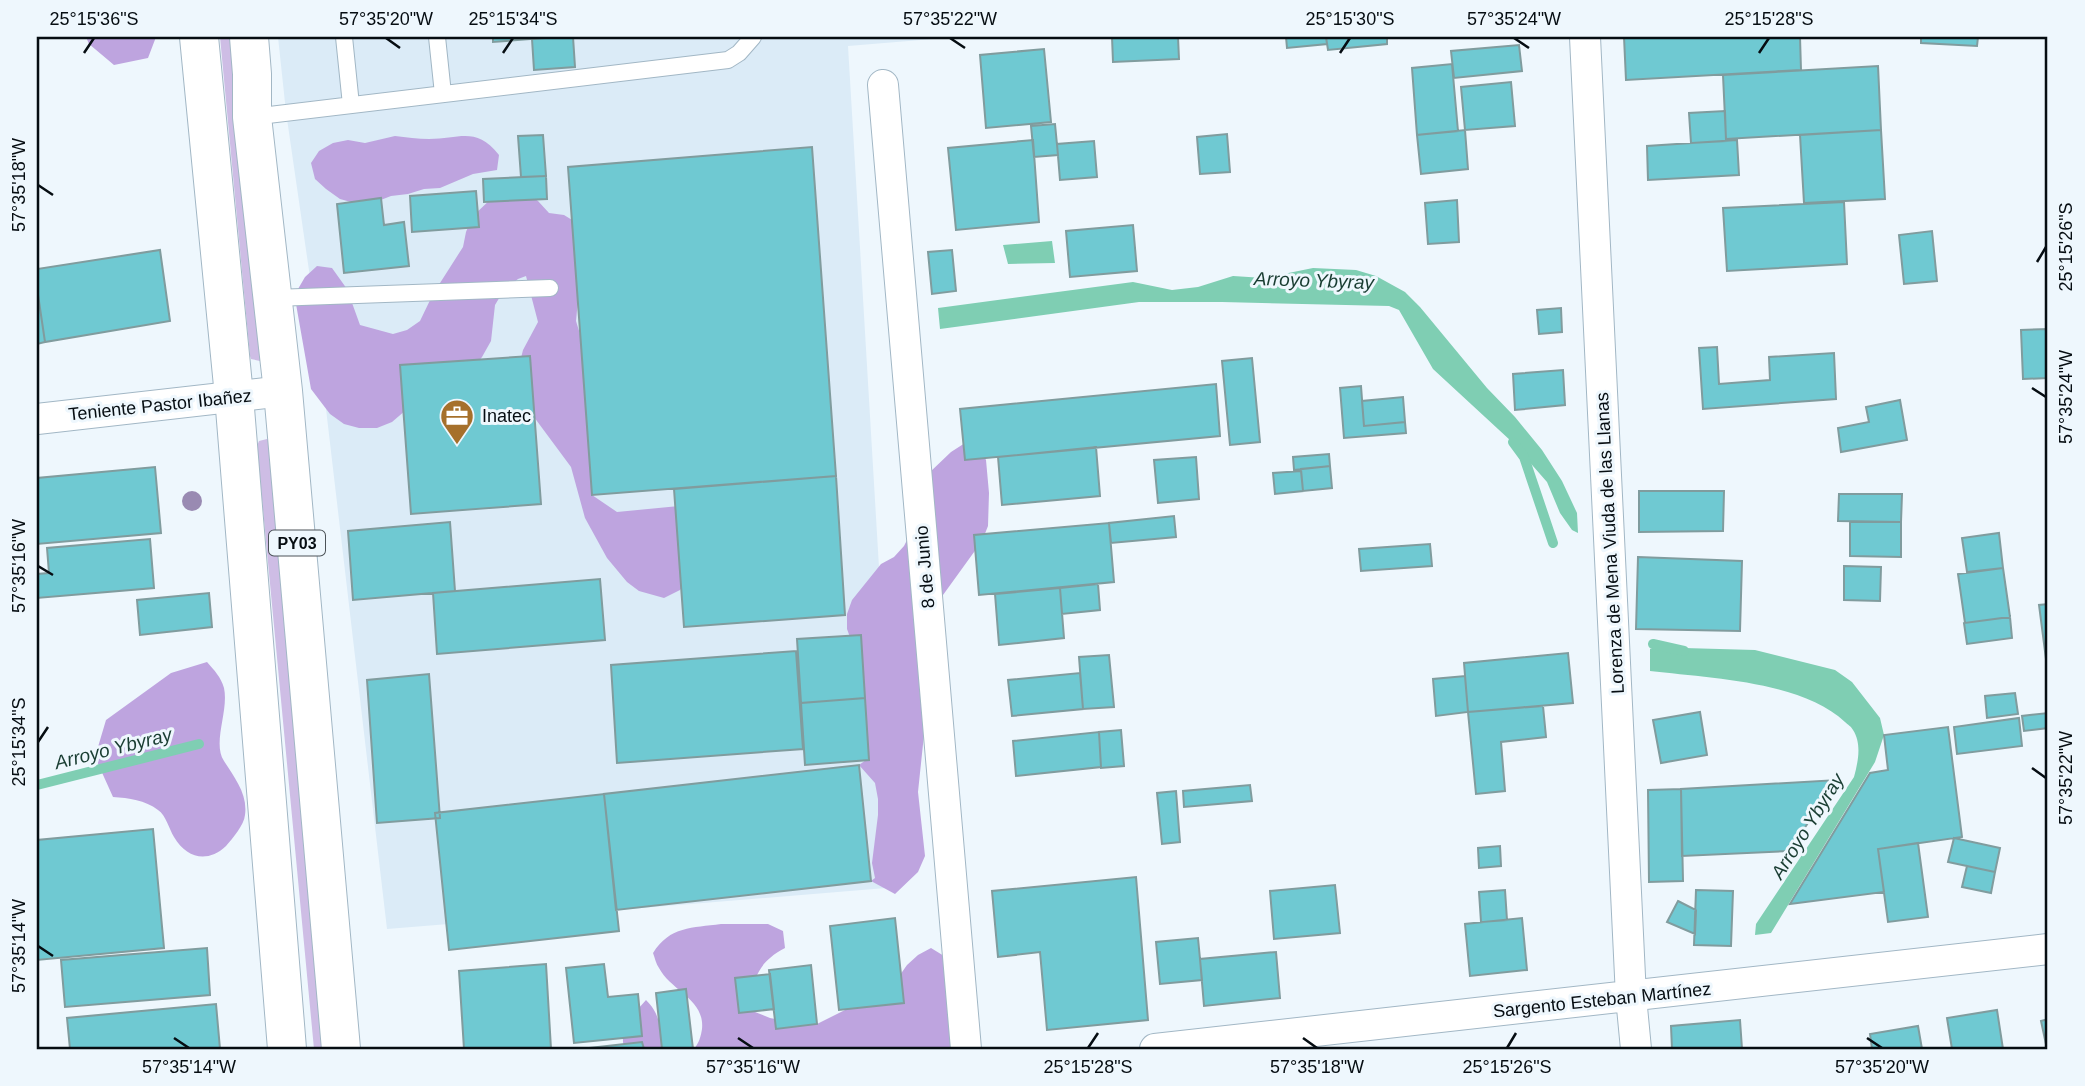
<svg xmlns="http://www.w3.org/2000/svg" width="2085" height="1086" font-family="Helvetica,sans-serif">
	<style>
		.built { fill: #dbebf7 }
		.green { fill: #cebde5 }
		.forest { fill: #bea4df }
		.water { fill: #7fceb3 }
		.lines { fill: none; stroke-linecap: round; stroke-linejoin: round }
		.stream { stroke: #7fceb3; stroke-width: 10 }
		.building { fill: #6fc9d2; stroke: #809c9e; stroke-width: 2 }
		.lane-casing { stroke: #a2b7c5; stroke-width: 18 }
		.street-casing { stroke: #a2b7c5; stroke-width: 32 }
		.highway-casing { stroke: #a2b7c5; stroke-width: 40 }
		.lane { stroke: #fff; stroke-width: 16 }
		.street { stroke: #fff; stroke-width: 30 }
		.highway { stroke: #fff; stroke-width: 38 }
		.tree { fill: #998ab2 }
		.ticks { fill: none; stroke: #060d12; stroke-width: 2.5 }
		.labels { text-anchor: middle; stroke-width: 6; stroke-linejoin: round; paint-order: stroke }
		.shield { fill: #eef7fd; stroke: #4c5358; stroke-width: 2 }
		.shield-label { font-size: 16px; font-weight: bold; fill: #060d12 }
		.street-label { font-size: 18px; fill: #060d12; stroke: #eef7fd }
		.poi-label { font-size: 18px; fill: #060d12; stroke: #eef7fd; text-anchor: start }
		.water-label { font-size: 19px; font-style: italic; fill: #193d32; stroke: #eef7fd }
		.neatline { fill: none; stroke: #060d12; stroke-width: 2.5 }
		.ticks-label { font-size: 18px; text-anchor: middle; fill: #060d12 }
	</style>
	<rect width="100%" height="100%" fill="#eef7fd"/>
	<path class="built" d="M278,37h679l-109,9 50,841 -511,42 -74,-631 -27,-186z"/>
	<path class="green" d="M220,37h16l28,321 -4,3 -9,-2 -1,-3z
		M267,439l5,3 58,607h-16l-57,-603 2,-5z"/>
	<path class="forest" d="M86,37h70l-8,21 -34,7 -25,-21z
		M395,136c11,1 23,3 34,3 31,0 47,-13 70,16l-2,15 -24,4 -33,14 -16,1 -16,5 -17,2 -18,7 -15,1 -18,-5 -14,-10 -11,-10 -4,-16 8,-12 14,-8 15,-3 17,3z
		M525,192l13,9 11,12 15,2 13,8 7,14 -8,84 10,33 6,141 25,17 62,-6 30,41 -29,43 -16,8 -25,-7 -12,-9 -20,-24 -22,-40 -14,-51 -40,-54 -12,-47 4,-16 15,-28 -12,-46 -8,3 -14,11 -9,15 -4,36 -9,16 -10,13 -66,40 -14,12 -15,6h-18l-15,-4 -14,-10 -19,-25 -15,-85 2,-15 7,-12 12,-11 15,2 15,21 13,36 33,9 14,-4 13,-9 13,-27 30,-47 3,-15 6,-15 22,-21z
		M965,443l14,3 7,14 3,33 -1,33 -6,15 -39,54 -16,46v65l-9,86 7,64 -7,16 -23,22 -24,-13 4,-3 -3,-15 6,-48v-16l-3,-16 -16,-18 7,-5 -8,-101 -11,-30v-15l5,-14 29,-36 13,-7 10,-11 7,-14 18,-59 22,-21z
		M207,662c7,8 14,15 17,26 5,23 -12,55 0,73 10,16 24,33 21,54 -1,10 -12,23 -19,31 -18,17 -39,13 -52,-9 -5,-8 -8,-22 -16,-27 -13,-10 -29,-12 -45,-13l-18,-40 11,-37 65,-47z
		M721,924h47l15,7 2,17c-26,14 -27,25 -38,51l8,13 15,6 31,6h16l28,-14 31,-8 12,-10 19,-27 11,-10 13,-7 13,8 16,93h-266c5,-6 7,-13 8,-20 3,-30 -31,-38 -43,-61 -3,-4 -4,-10 -6,-15 17,-27 39,-25 68,-29z
		M646,1000c14,14 12,23 18,42l13,7h-53c-5,-22 8,-33 22,-49z"/>
	<path class="water" d="M1052,241l3,22 -47,1 -5,-19z
		M1313,268l43,2 20,6 29,16 15,15 67,81 28,29 27,33 20,31 15,32 1,20 -6,-3 -12,-17 -13,-31 -36,-41 -78,-72 -34,-59 -10,-4 -167,-4h-83l-199,27 -2,-21 195,-26 39,8 26,-3 35,-11 31,2z
		M1684,648l71,2 80,20 17,12 28,36 4,17 -9,27 -104,171 -16,2 1,-11 98,-147c4,-15 8,-33 -1,-47 -2,-4 -5,-5 -8,-8 -44,-41 -136,-44 -195,-51v-22z"/>
	<g class="lines">
		<path class="stream" d="M1513,442l11,15 29,86
			M1653,644l31,7
			M37,785l162,-41"/>
	</g>
	<path class="building" d="M493,37h63l-63,5z
		M558,37h15l2,30 -41,3 -2,-31z
		M1112,37h66l1,22 -66,3z
		M1286,37h40l1,7 -40,4z
		M1326,37h61v7l-59,6z
		M1624,37h176l1,33 -175,10z
		M1921,37h57l-1,9 -56,-3z
		M1519,45l3,26 -68,7 -3,-27z
		M1044,49l7,73 -65,6 -6,-73z
		M1452,64l6,67 -41,4 -5,-67z
		M1878,66l3,64 -155,9 -3,-64z
		M1511,82l4,44 -50,4 -4,-43z
		M1725,111l1,30 -35,2 -2,-30z
		M1055,124l3,31 -24,2 -3,-31z
		M1465,130l3,39 -47,5 -4,-39z
		M1881,130l4,69 -81,4 -4,-68z
		M1227,134l3,38 -30,2 -3,-37z
		M543,135l3,41 -25,1 -3,-41z
		M1033,140l6,82 -83,8 -8,-82z
		M1737,140l2,35 -91,5 -1,-34z
		M1094,141l3,36 -37,3 -3,-36z
		M812,147l24,329 -244,19 -24,-328z
		M546,176l1,23 -63,3 -1,-23z
		M476,191l3,36 -67,5 -2,-36z
		M381,198l3,27 20,-3 5,44 -65,7 -7,-69z
		M1457,200l2,42 -31,2 -3,-41z
		M1844,202l3,62 -120,7 -4,-63z
		M1133,225l4,46 -67,6 -4,-46z
		M1932,231l5,50 -33,3 -5,-49z
		M160,250l10,71 -125,21 -8,-54v-19z
		M952,250l4,41 -24,3 -4,-42z
		M37,288l8,54 -8,2z
		M1561,308l1,24 -23,2 -2,-24z
		M2048,329v49l-25,1 -2,-49z
		M1717,347l2,37 51,-4 -1,-23 65,-4 2,46 -133,10 -4,-61z
		M530,356l11,148 -130,10 -11,-149z
		M1252,358l8,84 -30,3 -8,-84z
		M1563,370l2,35 -50,5 -2,-36z
		M1216,384l4,52 -255,24 -5,-51z
		M1361,386l3,40 41,-4 1,11 -62,5 -4,-50z
		M1403,397l2,25 -41,4 -2,-25z
		M1900,400l7,40 -66,12 -3,-24 31,-6 -3,-15z
		M1096,447l4,49 -98,9 -4,-48z
		M1329,454l1,12 -36,4 -1,-13z
		M1196,457l3,42 -41,4 -4,-43z
		M1330,466l2,22 -29,3 -2,-22z
		M155,467l6,66 -124,11v-66z
		M1301,471l2,20 -28,3 -2,-21z
		M836,476l9,139 -161,12 -10,-138z
		M1639,491h85l-1,40 -84,1z
		M1839,494h63l-1,28 -63,-1z
		M1174,516l2,21 -65,6 -2,-20z
		M450,522l5,69 -102,9 -5,-69z
		M1850,522h51v35l-51,-1z
		M1109,523l5,59 -135,13 -5,-60z
		M1999,533l4,35 -36,4 -5,-34z
		M150,539l4,49 -117,10v-24l12,-1 -2,-25z
		M1430,544l2,22 -71,5 -2,-22z
		M1638,557l104,4 -2,70 -104,-2z
		M1844,566l37,1 -1,34 -36,-1z
		M2003,568l7,49 -45,6 -7,-49z
		M600,579l5,61 -168,14 -4,-61z
		M1098,584l2,26 -38,4 -2,-26z
		M1060,588l4,50 -65,7 -4,-51z
		M209,593l3,34 -72,8 -3,-35z
		M2048,604v55h-2l-7,-54z
		M2010,617l2,21 -45,6 -3,-21z
		M861,635l4,63 -64,5 -4,-64z
		M796,651l7,98 -186,14 -6,-98z
		M1568,653l5,50 -105,9 -4,-49z
		M1109,655l5,52 -31,2 -4,-52z
		M1080,673l3,36 -71,7 -4,-36z
		M429,674l11,144 -63,5 -10,-143z
		M1465,676l3,36 -32,4 -3,-37z
		M2015,693l3,21 -31,4 -2,-22z
		M865,698l4,62 -64,5 -4,-62z
		M1543,706l3,31 -45,5 4,49 -29,3 -8,-82z
		M1700,712l7,43 -46,8 -8,-43z
		M2048,713v15l-24,3 -2,-15z
		M2019,718l3,28 -65,8 -3,-27z
		M1948,727l14,110 -84,12 6,43 -94,12 80,-131 18,-3 -4,-35z
		M1121,730l3,36 -23,2 -2,-36z
		M1099,732l2,35 -85,9 -3,-35z
		M859,765l12,116 -255,29 -12,-116z
		M1837,780l-48,71 -107,5 -1,-67z
		M1250,785l2,16 -68,6 -1,-16z
		M1681,789l2,92 -34,1 -1,-92z
		M1176,791l4,51 -18,2 -5,-51z
		M604,794l15,137 -170,19 -14,-137z
		M153,829l11,119 -127,12v-120z
		M1954,838l46,10 -5,24 -47,-10z
		M1918,843l10,74 -40,5 -10,-73z
		M1500,846l1,20 -22,2 -1,-20z
		M1967,866l28,6 -4,21 -29,-6z
		M1136,877l12,143 -101,10 -7,-78 -42,5 -6,-66z
		M1335,885l5,48 -66,6 -4,-48z
		M1505,890l2,30 -26,2 -2,-30z
		M1696,890l37,1 -2,55 -37,-1z
		M1678,901l18,9 -1,24 -28,-12z
		M895,918l9,85 -65,7 -9,-84z
		M1522,918l5,52 -57,6 -5,-52z
		M1198,938l4,42 -42,4 -4,-42z
		M207,948l3,47 -145,12 -4,-47z
		M1276,952l4,46 -76,8 -4,-47z
		M546,964l5,85h-87l-5,-78z
		M604,964l4,33 30,-3 4,42 -68,7 -8,-75z
		M811,965l6,59 -41,5 -7,-59z
		M770,974l4,35 -35,4 -4,-35z
		M686,989l7,60h-31l-6,-56z
		M216,1004l4,45h-150l-3,-31z
		M1997,1010l6,39h-51l-5,-31z
		M2048,1019v30h-1l-6,-28z
		M1740,1020l2,29h-70l-1,-23z
		M1918,1026l4,23h-50l-2,-15z
		M642,1042l2,7h-64z"/>
	<g class="lines">
		<g class="lane-casing">
			<path id="lane" d="M344,37l7,68
				M437,37l6,57
				M252,117l476,-57 11,-7 14,-16
				M274,298l276,-10"/>
		</g>
		<g class="street-casing">
			<path id="street" d="M1585,37l46,960 5,52
				M883,85l83,964
				M37,419l246,-28
				M1155,1049l893,-100"/>
		</g>
		<g class="highway-casing">
			<path id="highway" d="M199,37l35,359 53,653
				M249,37l3,37v43l31,274 58,658"/>
		</g>
		<use href="#lane" class="lane"/>
		<use href="#street" class="street"/>
		<use href="#highway" class="highway"/>
	</g>
	<circle class="tree" cx="192" cy="501" r="10"/>
	<path class="ticks" d="M386,38l14,10M950,38l15,10M1514,38l15,10M84,53l10,-15M503,53l10,-15M1340,53l10,-15M1759,53l10,-15M38,185l15,10M2037,262l9,-15M2032,388l14,9M38,566l15,9M38,742l10,-15M2032,768l14,10M38,946l15,10M174,1038l15,10M738,1038l15,10M1303,1038l14,10M1867,1038l15,10M1088,1048l10,-15M1507,1048l9,-15"/>
	<defs>
		<g id="office-pin" transform="scale(1.75)"><path d="M0 17L-7.5 6A9.5 9.5 0 1 1 7.5 6Z" fill="#a6702b" stroke="#eef7fd"/><path d="M-6-3h4V-5.5h4V-3h4V5H-6ZM-1-4.5V-3h2v-1.5ZM-6 0V1H6V0Z" fill="#fff"/></g>
	</defs>
	<g fill-rule="evenodd">
		<use href="#office-pin" x="457" y="416"/>
	</g>
	<g class="labels">
		<rect class="shield" x="269" y="530.5" width="56" height="25" rx="5"/>
		<g class="shield-label">
			<text x="297" y="549">PY03</text>
		</g>
		<g class="street-label">
			<text transform="translate(160 405) rotate(-6)" y="6">Teniente Pastor Ibañez</text>
			<text transform="translate(1610 543) rotate(-93)" y="6">Lorenza de Mena Viuda de las Llanas</text>
			<text transform="translate(925 567) rotate(-95)" y="6">8 de Junio</text>
			<text transform="translate(1602 1000) rotate(-6)" y="6">Sargento Esteban Martínez</text>
		</g>
		<g class="poi-label">
			<text x="482" y="422">Inatec</text>
		</g>
		<g class="water-label">
			<text transform="translate(1314 280) rotate(2)" y="7">Arroyo Ybyray</text>
			<text transform="translate(113 748) rotate(-14)" y="7">Arroyo Ybyray</text>
			<text transform="translate(1807 826) rotate(-58)" y="7">Arroyo Ybyray</text>
		</g>
	</g>
	<rect width="2085" height="1086" fill="none" stroke="#eef7fd" stroke-width="77"/>
	<rect x="38" y="38" width="2008" height="1010" class="neatline"/>
	<g class="ticks-label">
		<text x="94" y="25">25°15'36"S</text>
		<text x="386" y="25">57°35'20"W</text>
		<text x="513" y="25">25°15'34"S</text>
		<text x="950" y="25">57°35'22"W</text>
		<text x="1350" y="25">25°15'30"S</text>
		<text x="1514" y="25">57°35'24"W</text>
		<text x="1769" y="25">25°15'28"S</text>
		<text transform="translate(19 185) rotate(-90)" y="6">57°35'18"W</text>
		<text transform="translate(2066 247) rotate(-90)" y="6">25°15'26"S</text>
		<text transform="translate(2066 397) rotate(-90)" y="6">57°35'24"W</text>
		<text transform="translate(19 566) rotate(-90)" y="6">57°35'16"W</text>
		<text transform="translate(19 742) rotate(-90)" y="6">25°15'34"S</text>
		<text transform="translate(2066 778) rotate(-90)" y="6">57°35'22"W</text>
		<text transform="translate(19 946) rotate(-90)" y="6">57°35'14"W</text>
		<text x="189" y="1073">57°35'14"W</text>
		<text x="753" y="1073">57°35'16"W</text>
		<text x="1088" y="1073">25°15'28"S</text>
		<text x="1317" y="1073">57°35'18"W</text>
		<text x="1507" y="1073">25°15'26"S</text>
		<text x="1882" y="1073">57°35'20"W</text>
	</g>
</svg>
